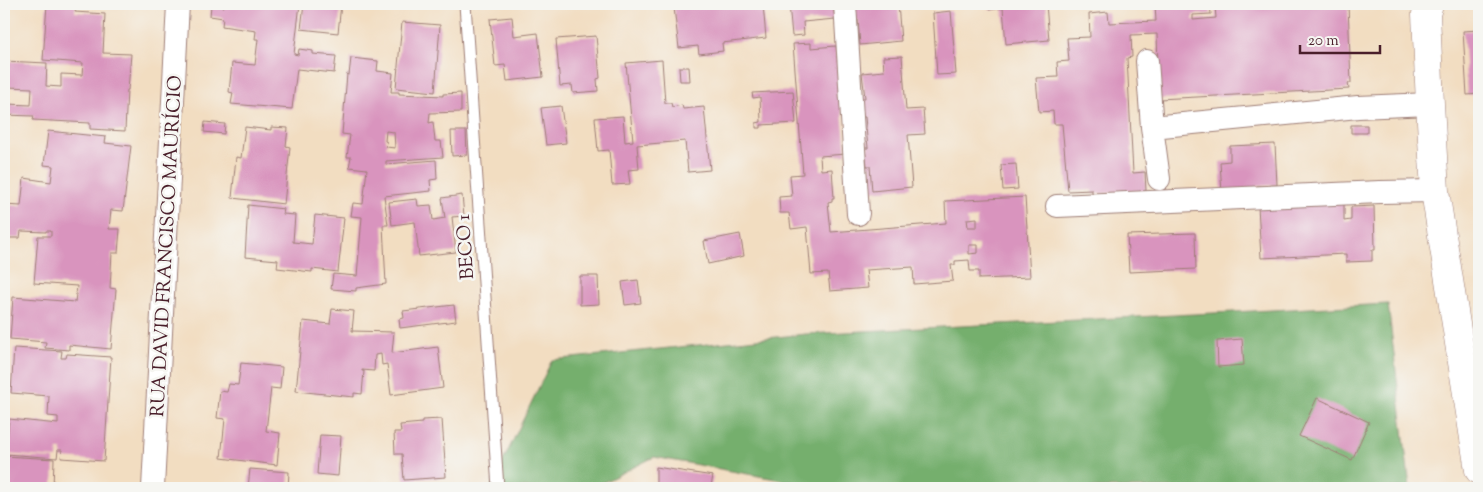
<svg xmlns="http://www.w3.org/2000/svg" width="1483" height="492" font-family="'Sorts Mill Goudy',serif">
	<style>
		.forest { fill: #75af6d; stroke: #60674c }
		.building { fill: #d994be; fill-rule: evenodd }
		.lines { fill: none; stroke-linecap: round; stroke-linejoin: round }
		.service-casing { stroke: #9e7e76; stroke-width: 13 }
		.minor-casing { stroke: #9e7e76; stroke-width: 24 }
		.secondary-casing { stroke: #9e7e76; stroke-width: 29 }
		.service { stroke: #fff; stroke-width: 11 }
		.minor { stroke: #fff; stroke-width: 22 }
		.secondary { stroke: #fff; stroke-width: 28 }
		.labels { text-anchor: middle; stroke-width: 5; stroke-linejoin: round; paint-order: stroke }
		.street-label { font-size: 19px; fill: #4a1f2b; stroke: #f6f6f2 }
	</style>
	<rect width="100%" height="100%" fill="#f6f6f2"/>
	<filter id="ink" filterUnits="userSpaceOnUse"><feTurbulence type="fractalNoise" baseFrequency=".02" numOctaves="2"/><feDisplacementMap in="SourceGraphic" scale="10" xChannelSelector="R" yChannelSelector="G"/><feConvolveMatrix kernelMatrix="1 2 1 2 8 2 1 2 1" color-interpolation-filters="sRGB"/></filter>
	<filter id="wash" filterUnits="userSpaceOnUse"><feTurbulence type="fractalNoise" baseFrequency=".0096" numOctaves="4" result="noise"/><feDisplacementMap in="SourceGraphic" scale="20" xChannelSelector="R" yChannelSelector="G"/><feGaussianBlur stdDeviation="1.12" result="paint"/><feColorMatrix in="noise" values="0 0 0 0 0 0 0 0 0 0 0 0 0 0 0 0 0 1.4 0 .05"/><feComposite in="paint" operator="in"/></filter>
	<g filter="url(#wash)">
		<rect width="100%" height="100%" fill="#f2ddc1"/>
		<path class="forest" d="M1388,304l22,184h-585l-171,-31 -62,31h-102l62,-128 254,-26z"/>
		<g id="blocks">
			<path class="building" d="M47,4h29l-1,8 30,2 -2,39 28,1 -3,36h-1l-2,41 -35,-2v-6l-57,-3 1,-4 -30,-1v-54l43,2 -1,23 15,1v-13l21,1 1,-12 -40,-3zM7,87l25,1 -1,17 -25,-1z
				M224,4h76l-6,50 4,1 1,-6 14,2v3l23,2 -2,17 -37,-4 -5,40 -61,-5 2,-11 -4,-1 3,-29 23,2 3,-26h-3l1,-8 -34,-5 1,-8 -13,-2 1,-11 13,2z
				M304,4h37l-3,29 -37,-4z
				M709,4h54l3,34 -44,5 1,8 -24,3 -1,-8 -19,2 -5,-40z
				M789,4h44l2,15 -32,3 1,13 -12,1z
				M852,4h46l3,37 -41,4 -2,-25h-4z
				M903,4h34v1l-33,3z
				M988,4h58l3,36 -43,4 -3,-36 -14,2z
				M1155,4h55l1,10 -18,1v5l23,-2 -1,-12 49,-2h84l3,79h-3l1,6 -190,10 -2,-65 -26,1 1,22 -5,1 6,115 12,-1 1,19 -54,3v-4l-24,1 -6,-67h-8l-1,-13 -14,1 -3,-34 22,-1 -1,-15 12,-1 -2,-23 23,-1 -1,-23 19,-2 1,11 47,-2z
				M951,11l5,63 -19,1 -4,-62z
				M512,17l2,19 24,-3 5,44 -36,4 -2,-16 -10,1 -5,-47z
				M402,22l38,3 -5,67 -39,-4z
				M1479,30v64l-12,1 -4,-64z
				M596,36l4,42 -3,1 1,12 -25,2 -1,-8 -12,1 -4,-47z
				M811,43v5l25,-2 10,108 -26,2 1,14 11,-1 2,29h-2v3l-4,1 3,30 115,-9 -1,-22 80,-4 5,80 -51,2v-8h-9l-1,-11 -14,1v4h-4l2,16 -39,3 -1,-17 -47,3 2,18 -38,3 -2,-18 -17,1 -4,-47 -16,2 -2,-16h-9l-1,-16 13,-1 -2,-21 13,-1 -10,-130zM977,218v9h-9l-1,-8zM969,245h9v8l-9,1z
				M902,56l4,54 17,-1 2,25 -17,1 4,52 -40,4 -2,-25h-3l-2,-18h3l-3,-31h-2l-2,-19h4l-3,-25 22,-2 -1,-14z
				M351,58l27,3 -1,10 16,2 -2,19h8v2l44,2v-2l18,-1v19l-31,1 -1,10 4,-1 2,19h6l2,16 -57,4v3l50,-4 1,19 -7,1 1,11 -47,5 4,29h-5l3,59 -30,4v3l-25,-2 2,-15 24,2 5,-59 -11,-1 2,-13 10,1 4,-35 -18,-2 2,-10h-4l3,-22 -8,-1 5,-60 2,1zM386,131l8,1 1,16 -9,-1 1,-5 -2,-1z
				M662,60l3,43h6l1,4 10,-2 1,4 21,-2 6,63 -22,2 -3,-31 -48,4 2,24 -11,1 2,14 -18,1 -3,-35 -11,1 -3,-33 28,-2 2,26 8,-1 -7,-78z
				M679,67h10l1,14h-10z
				M793,91l3,32 -35,2v3h-5v-5l5,-1 -1,-25 -7,1 -1,-5z
				M561,106l5,37 -20,2 -5,-37z
				M205,122l20,2 -1,10 -20,-2z
				M1351,125h16v8h-16z
				M245,127l26,3v-3l17,1 -2,18 4,1 -6,57 -52,-6 4,-41 5,1z
				M48,131l58,6 -1,6 26,3 -8,65 -12,-1 -2,19h11l-2,24h-6l-2,35 6,1 -5,60 -42,-4v5l-24,-2 1,-6 -36,-3 3,-42 62,5 2,-16 -43,-3 4,-47h13v-5h-5v1l-25,-1 -1,7h-16v-33l17,1 3,-28 27,4 2,-16 -9,-1z
				M451,131h15l1,24 -15,1z
				M1275,144l2,41 -20,1v6l-35,1 -2,-31 10,-1v-15z
				M1016,164l2,25 -15,1 -2,-25z
				M462,195l2,21 -12,1 4,35 -37,4 -4,-34 -23,3 -3,-23 28,-3 1,7 13,-1 2,15 12,-2 -3,-20z
				M1344,202v19l7,-1v-13l23,-1 1,44h-3v11l-26,1v-8l-85,4 -3,-52z
				M248,205l36,4 -1,5 12,1 -2,27 19,2 3,-29 29,3 -6,54 -26,-3v3l-35,-4 1,-8 -33,-3z
				M1195,233l1,36 -67,3 -2,-37z
				M740,234l4,22 -36,8 -4,-23z
				M580,276h18l1,28 -19,1z
				M638,280l3,23 -16,2 -3,-23z
				M454,305l2,16 -56,7 -1,-9 5,-1 -1,-7z
				M332,309l22,2 -2,20 42,1 -2,21 46,-6 5,41 -52,7 -4,-31 -5,1 -1,-11 -6,1 -1,16 -12,-1v1h2l-2,23 -8,-1v4l-58,-6 7,-70 27,3z
				M1242,339l2,26 -26,2 -1,-26z
				M14,348l48,3 -1,7h5l1,-4 44,3 -7,104 -43,-3 1,-8h-4l-1,8 -51,-4 3,-35 49,5v-7l-10,-1 1,-20 -38,-3z
				M241,363l41,4 -2,22 -9,-1 -5,43 14,2 -3,32 -56,-7 4,-39 -8,-1 3,-27 7,1 2,-8 9,1z
				M1317,398l52,24 -17,38 -53,-24z
				M442,419l4,58 -42,3 -2,-26h-7l-1,-22h7l-1,-7 22,-2v-3z
				M320,435l21,1 -3,40 -21,-2z
				M4,456l50,3 -1,29h-49z
				M656,467l57,9 -2,10 7,2h-62z
				M250,469l39,3 -1,16h-40z"/>
		</g>
	</g>
	<g filter="url(#ink)">
		<use href="#blocks" fill-opacity="0" stroke="#9e7e76" stroke-width="1"/>
		<g class="lines">
			<g class="service-casing">
				<path id="service" d="M465,4l33,484"/>
			</g>
			<g class="minor-casing">
				<path id="minor" d="M845,4l13,210
					M1147,61l5,66 7,52
					M1152,127l206,-20 72,-3
					M1057,206l323,-14 55,-1
					M153,488l25,-484"/>
			</g>
			<g class="secondary-casing">
				<path id="secondary" d="M1429,4l-3,10 4,90 5,87 44,279"/>
			</g>
			<use href="#service" class="service"/>
			<use href="#minor" class="minor"/>
			<use href="#secondary" class="secondary"/>
		</g>
	</g>
	<g class="labels">
		<g class="street-label">
			<text transform="translate(165 246) rotate(-87)" y="7">RUA DAVID FRANCISCO MAURÍCIO</text>
			<text transform="translate(464 247) rotate(-94)" y="7">BECO 1</text>
		</g>
	</g>
	<rect width="1483" height="492" fill="none" stroke="#f6f6f2" stroke-width="20"/>
	<path d="M1300 45v8h80v-8" fill="none" stroke="#4a1f2b" stroke-width="2.5"/>
	<text x="1308" y="45" font-size="15" fill="#4a1f2b" stroke="#f6f6f2" stroke-width="4" paint-order="stroke">20 m</text>
</svg>
